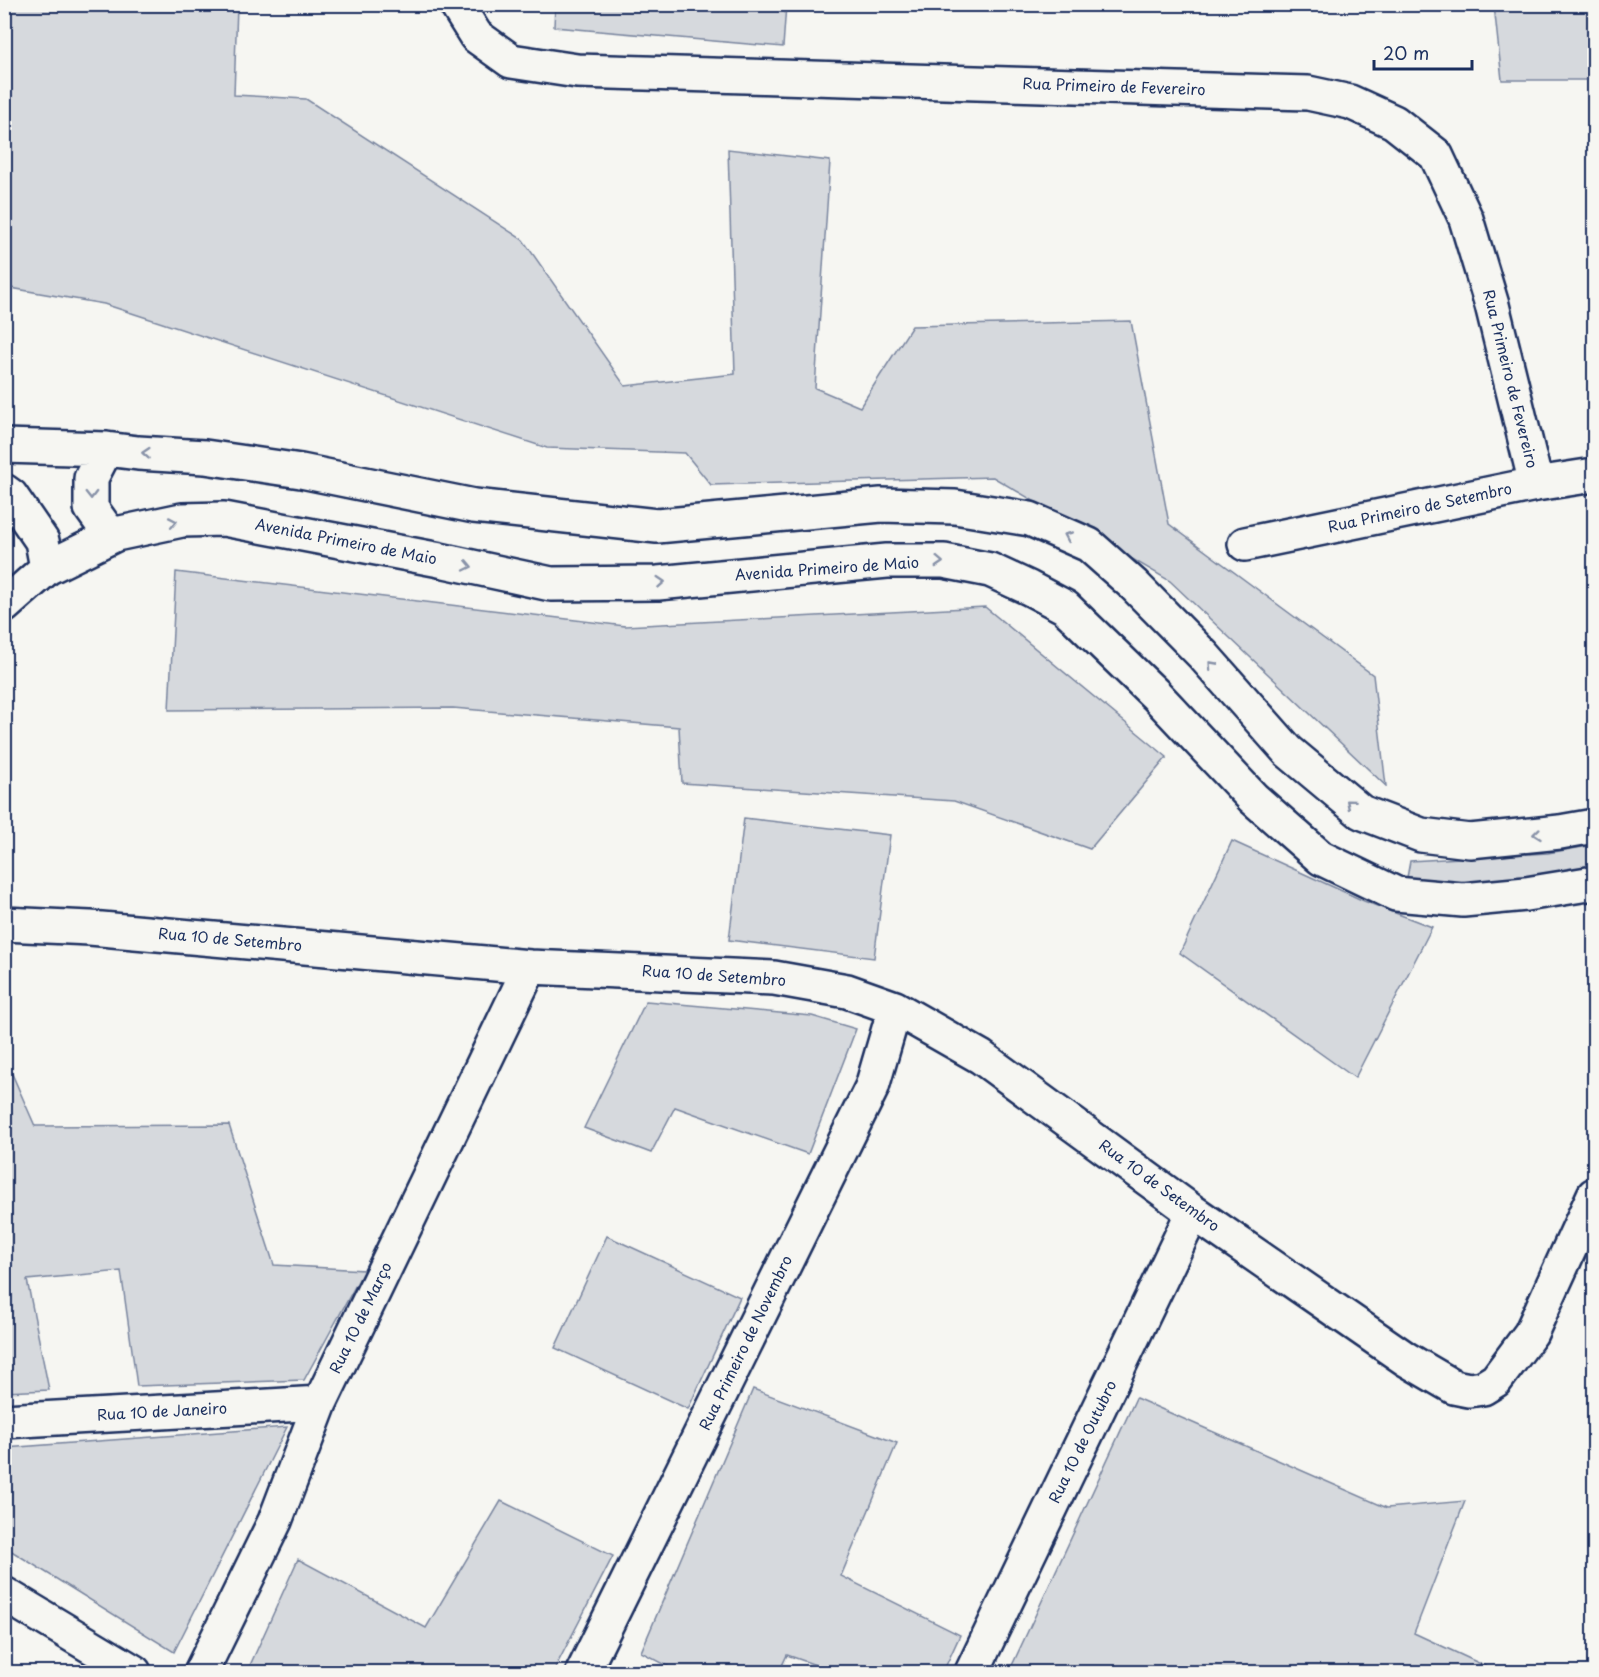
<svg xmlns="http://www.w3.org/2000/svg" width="1599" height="1677" font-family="'Playpen Sans',sans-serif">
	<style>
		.green { fill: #d6d9dd; stroke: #78849e; stroke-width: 1.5 }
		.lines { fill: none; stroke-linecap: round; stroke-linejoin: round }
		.street-casing { stroke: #1b2f5e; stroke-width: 38 }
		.secondary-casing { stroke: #1b2f5e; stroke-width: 38 }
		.street { stroke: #f6f6f2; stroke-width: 33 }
		.secondary { stroke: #f6f6f2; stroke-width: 33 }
		.oneway { stroke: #8892a8 }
		.labels { text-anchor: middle; stroke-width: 4.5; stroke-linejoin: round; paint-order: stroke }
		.street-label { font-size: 15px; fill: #1b2f5e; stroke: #f6f6f2 }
	</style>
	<rect width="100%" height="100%" fill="#f6f6f2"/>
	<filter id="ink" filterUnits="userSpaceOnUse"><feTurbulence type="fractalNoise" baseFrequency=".0167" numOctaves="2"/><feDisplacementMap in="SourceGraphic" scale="12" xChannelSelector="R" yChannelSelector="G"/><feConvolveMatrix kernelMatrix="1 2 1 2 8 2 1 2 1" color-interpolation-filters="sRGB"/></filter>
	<g filter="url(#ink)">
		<path class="green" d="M5,5h232l-3,90 72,4 217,141 102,146 110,-12 -7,-225 102,12 -15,227 45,19 52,-81 219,-5 38,203 204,151 13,111 -216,-205 -177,-104 -282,8 -26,-32 -138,-5 -443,-144 -99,-17z
			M555,5h231l-3,42 -229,-20z
			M1494,5h100v75h-92z
			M176,572l449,54 360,-19 182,150 -77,92 -136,-48 -272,-18 -3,-56 -226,-19 -284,2z
			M744,818l146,17 -16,123 -145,-18z
			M1232,841l132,60 68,26 -77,151 -175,-125z
			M1594,845v31l-94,14 -94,-7 4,-22 138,-8z
			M646,1001l166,15 44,13 -48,125 -133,-47 -24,46 -67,-25z
			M5,1067h4l26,59 194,-1 45,140 90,5 -60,110 -167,6 -16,-115 -94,9 22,110 -44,2z
			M607,1236l133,61 -52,112 -133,-61z
			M753,1389l144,54 -56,133 119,59 -17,37h-107l-49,-17 -8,17h-100l-38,-20z
			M1136,1398l251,110 78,-7 -51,132 84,39h-489z
			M287,1427l-113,225 -169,-105v-99z
			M501,1501l112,55 -60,116h-306l51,-113 128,69z"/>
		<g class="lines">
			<g class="street-casing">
				<path id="street" d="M456,4l20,32 35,25 66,10 731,22 42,9 44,20 42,33 30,64 26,86 44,179
					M1245,544l291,-60 58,-9
					M4,924l86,4 440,39 244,11 73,13 48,17 86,49 212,155 213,147 48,28 15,3 14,-2 13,-8 35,-47 63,-138
					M4,1421l316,-18
					M4,1594l130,78
					M201,1672l74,-151 45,-118 210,-436
					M583,1672l289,-585 23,-79
					M972,1672l221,-460"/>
			</g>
			<g class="secondary-casing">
				<path id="secondary" d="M4,446l102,3 32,4 67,4 96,14 173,35 183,20 224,-21 74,2 75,12 59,26 45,40 69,70 85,96 73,61 60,23 49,6 90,-9 34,-6
					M106,449l-15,29v30l15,21 10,5
					M4,491l7,5 31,45 5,27
					M4,606l43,-38 69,-34 66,-14 42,-1 216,41 111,24 107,-1 229,-22h57l46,9 39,18 36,19 91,88 97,103 68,60 75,36 67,6 63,-6 68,-11"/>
			</g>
			<use href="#street" class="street"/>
			<use href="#secondary" class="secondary"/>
		</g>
		<defs><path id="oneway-chevron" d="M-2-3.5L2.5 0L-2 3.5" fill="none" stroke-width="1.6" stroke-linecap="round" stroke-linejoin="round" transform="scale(1.5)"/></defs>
		<g class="oneway">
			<use href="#oneway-chevron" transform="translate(146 453) rotate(-176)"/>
			<use href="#oneway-chevron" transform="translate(91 495) rotate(89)"/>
			<use href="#oneway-chevron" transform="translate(173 522) rotate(-11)"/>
			<use href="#oneway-chevron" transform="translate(1068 536) rotate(-156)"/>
			<use href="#oneway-chevron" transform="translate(939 562) rotate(3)"/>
			<use href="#oneway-chevron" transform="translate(468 566) rotate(12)"/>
			<use href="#oneway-chevron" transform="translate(661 582) rotate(-4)"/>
			<use href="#oneway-chevron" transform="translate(1212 665) rotate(-132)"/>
			<use href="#oneway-chevron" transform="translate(1350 803) rotate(-140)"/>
			<use href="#oneway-chevron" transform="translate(1537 834) rotate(174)"/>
		</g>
	</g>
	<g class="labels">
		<g class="street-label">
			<text transform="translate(1114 87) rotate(2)" y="5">Rua Primeiro de Fevereiro</text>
			<text transform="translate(1510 379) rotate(76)" y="5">Rua Primeiro de Fevereiro</text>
			<text transform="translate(1420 508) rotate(-12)" y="5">Rua Primeiro de Setembro</text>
			<text transform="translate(346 542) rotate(11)" y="5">Avenida Primeiro de Maio</text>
			<text transform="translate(827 569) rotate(-4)" y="5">Avenida Primeiro de Maio</text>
			<text transform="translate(230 940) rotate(5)" y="5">Rua 10 de Setembro</text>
			<text transform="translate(714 976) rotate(4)" y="5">Rua 10 de Setembro</text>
			<text transform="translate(1159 1186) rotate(36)" y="5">Rua 10 de Setembro</text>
			<text transform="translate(361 1318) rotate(-64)" y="5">Rua 10 de Março</text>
			<text transform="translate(746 1343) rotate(-64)" y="5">Rua Primeiro de Novembro</text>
			<text transform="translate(162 1412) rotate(-3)" y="5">Rua 10 de Janeiro</text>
			<text transform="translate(1083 1442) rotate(-64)" y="5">Rua 10 de Outubro</text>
		</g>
	</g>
	<rect width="1599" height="1677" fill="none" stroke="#f6f6f2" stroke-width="24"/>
	<rect x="12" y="12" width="1575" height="1653" fill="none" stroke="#1b2f5e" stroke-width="2" filter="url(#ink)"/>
	<path d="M1374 60v9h98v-9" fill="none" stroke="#1b2f5e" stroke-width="3"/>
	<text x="1383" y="60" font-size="18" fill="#1b2f5e" stroke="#f6f6f2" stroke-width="4.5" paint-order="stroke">20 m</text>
</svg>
